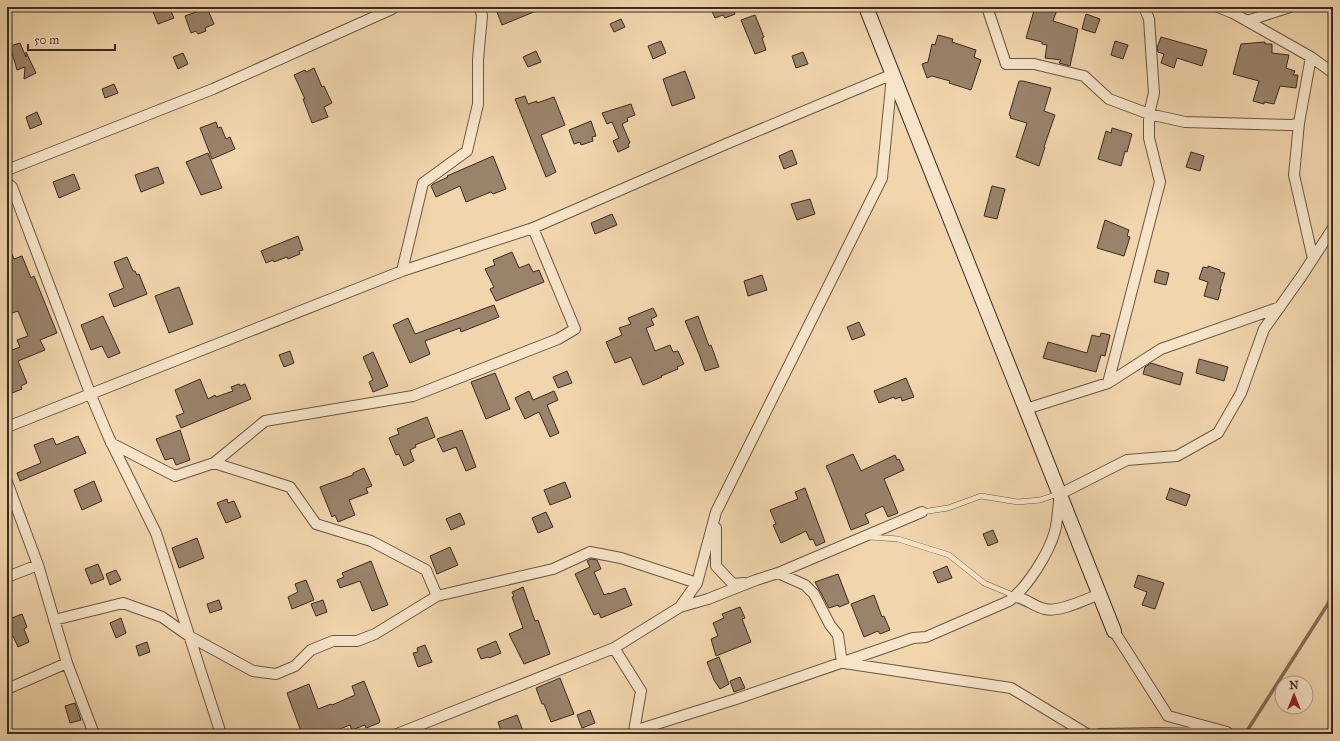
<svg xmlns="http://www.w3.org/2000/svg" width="1340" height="741" font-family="'IM FELL Great Primer',serif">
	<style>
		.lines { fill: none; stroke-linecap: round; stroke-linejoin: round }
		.stream { stroke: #836e5a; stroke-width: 3.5 }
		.building { fill: #9a836b; stroke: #3b2b24 }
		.lane-casing { stroke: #685646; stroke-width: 6 }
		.street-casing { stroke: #685646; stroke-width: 12 }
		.secondary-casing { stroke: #3b2b24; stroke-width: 16 }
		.lane { stroke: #f6e4c9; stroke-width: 5 }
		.street { stroke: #f6e4c9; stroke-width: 10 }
		.secondary { stroke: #f6e4c9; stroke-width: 14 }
	</style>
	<rect width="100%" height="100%" fill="#f1d5ac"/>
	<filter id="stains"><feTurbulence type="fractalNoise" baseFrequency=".005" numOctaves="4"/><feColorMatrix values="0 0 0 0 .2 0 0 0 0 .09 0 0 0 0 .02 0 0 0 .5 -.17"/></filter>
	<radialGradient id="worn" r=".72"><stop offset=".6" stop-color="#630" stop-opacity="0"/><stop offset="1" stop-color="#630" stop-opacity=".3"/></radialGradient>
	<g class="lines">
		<path class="stream" d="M1245,734l88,-138"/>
	</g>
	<path class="building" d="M151,7h18l5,11 -16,6z
		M495,7h51l-44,18z
		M710,7h31l-8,3 2,4 -10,4 -2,-3 -8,3z
		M1035,7h23l-5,14 25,8 -8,37 -11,-3 2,-3 -16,-2 2,-13 -5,-1v-2l-16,-4z
		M207,8l7,16 -9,4 1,3 -8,3 -2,-3 -5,2 -6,-17z
		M1086,14l14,5 -5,14 -13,-4z
		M755,15l9,22 -2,1 4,12 -11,4 -14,-34z
		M621,19l4,8 -11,5 -4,-8z
		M938,35l15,4 -1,3 24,8 -2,7 7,3 -10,30 -22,-7 1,-2 -18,-5 -5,2 -5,-14 6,-2 4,-18 3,1z
		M1161,37l46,13 -5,16 -25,-8 -3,10 -13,-5 3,-9 -6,-2 -1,-4z
		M661,41l5,12 -13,6 -5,-13z
		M1115,41l13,4 -5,14 -12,-4z
		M1265,42v2h7v9l17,2 -3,13 9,3 -2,4h5l-2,13 -16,-2 -6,18 -10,-2v2l-11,-3 6,-20 -26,-7 8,-30z
		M20,43l6,14v-5l10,21 -12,6 1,-12 -8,3 -7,-24z
		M536,51l5,11 -13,5 -5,-10z
		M803,52l5,12 -12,4 -4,-12z
		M183,53l5,11 -10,5 -5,-12z
		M314,68l8,19 2,-1 8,17 -8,4 4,10 -16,6 -9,-24h2l-11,-24 11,-5 1,2z
		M685,71l10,27 -23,8 -9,-27z
		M1019,81h4l28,7 -7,23 11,4 -11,32h1l-6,19 -23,-9 11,-34 -17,-5 1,-2 -2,-1z
		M114,84l4,9 -13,5 -3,-9z
		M525,96l3,8 9,-3v2l17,-6 11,28 -24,10 15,37 -10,5 -31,-78z
		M631,104l4,11 -8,3 1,3 -6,3 8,19 -2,1 1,3 -11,5 -5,-11 6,-3 -7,-16 -5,2 -5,-11z
		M37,112l5,12 -12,5 -4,-12z
		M591,121l5,15 -4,1 1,4 -12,4 -1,-3 -6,2 -5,-14z
		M216,122l2,6 3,-1 5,12 4,-2 5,12 -23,10 -12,-31z
		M1112,128l20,6 -5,18 -2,-1 -4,15 -23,-7 8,-28 5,2z
		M792,150l5,14 -13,5 -5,-13z
		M1191,152l13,4 -4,15 -14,-4z
		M208,153l14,35 -21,7 -15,-33z
		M493,156l13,33 -13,5 -2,-2 -25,10 -6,-16 -24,11 -5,-11 2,-2 15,-7 -1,-1z
		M158,167l6,16 -23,9 -6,-17z
		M74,174l6,15 -21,9 -6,-16z
		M992,186l13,3 -8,30 -13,-3z
		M810,199l5,15 -18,6 -6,-16z
		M612,214l5,11 -22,9 -4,-11z
		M1105,220l24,10 -2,6 3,1 -6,19 -27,-8z
		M298,236l5,14 -4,1 1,3 -12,5 -1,-2 -13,5 -1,-2 -7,3 -5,-12z
		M7,243l7,16 8,-3 9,22 3,-2 23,57 -17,7 5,10 -27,11 9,22 -6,3 1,3 -15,6v-43l13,-5 -3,-7 11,-4 -10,-25 -11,4z
		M512,252l7,16 10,-4 4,8 6,-2 5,12 -48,19 -6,-12 4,-2 -9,-18 10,-4 -2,-5z
		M127,257l6,14h2l2,4 2,-1 8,20 -33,13 -5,-13 15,-6 -10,-26z
		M1208,266l12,4v2l5,1 -5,16h1l-3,11 -14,-4 4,-14 -9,-3 4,-12 5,1z
		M1157,270l12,3 -3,12 -12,-3z
		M762,275l5,15 -19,6 -4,-15z
		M179,287l14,37 -24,9 -14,-37z
		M494,305l5,12 -38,15 -1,-4 -35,13 5,13 -20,9 -17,-38 15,-7 7,16z
		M653,308l4,8 -6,3 3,6 -8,3 9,23 15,-6 3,7 5,-1 6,13 -7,3 1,2 -17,7 1,1 -19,8 -12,-28 -16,6 -9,-21 16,-7 -3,-7 12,-4 -3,-6z
		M103,316l17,37 -12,5 -6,-12 -11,4 -10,-25z
		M698,316l11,30 2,-1 8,22 -14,4 -6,-17 -14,-33z
		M859,322l6,13 -13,5 -5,-13z
		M1101,333l9,2 -5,21 -4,-1 -5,17 -53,-14 5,-16 39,11 5,-18 8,2z
		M290,351l4,12 -10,4 -5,-12z
		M373,352l15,34 -15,6 -4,-10 4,-2 -10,-23z
		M1199,359l29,8 -4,14 -28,-8z
		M1151,363l32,10 -3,12 -37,-11 2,-7z
		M567,371l5,12 -14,5 -5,-11z
		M495,373l15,36 -24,10 -15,-37z
		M906,378l8,19 -12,4 -1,-4 -6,2 -1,-2 -15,6 -5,-12z
		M200,379l8,20 7,-4 1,2 17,-6 -2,-4 8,-3 1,2 5,-2 6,15 -70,29 -5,-12 8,-3 -9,-23z
		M529,391l4,9 21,-9 4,9 -11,5 12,28 -9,4 -11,-25 -14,7 -10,-21z
		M427,417l8,20 -20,8 1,2 -6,3 4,11 -10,5 -5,-12 -3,1 -7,-17 10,-4 -2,-5z
		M180,430l10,30 -14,5 -3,-7 -8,2 -9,-21z
		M462,430l14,37 -10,4 -10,-24 -13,5 -6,-13z
		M78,436l8,17 -66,28 -3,-8 24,-10 -7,-18 19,-7 3,7z
		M853,454l8,17 34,-16 2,5 2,-1 5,11 -20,9 14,34 -10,4 -5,-11 -18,8 4,9 -18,7 -20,-53 -5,-11z
		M364,468l8,18 -6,2 2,5 -19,7 6,15 -17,7 -3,-7 -3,2 -12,-30 33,-12v-2z
		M94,481l8,20 -20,9 -8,-20z
		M565,482l6,15 -21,8 -6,-15z
		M805,488l20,54 -9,4 -3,-7 -3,1 -4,-9 -25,12 -8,-18 3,-1 -6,-14 28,-11 -3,-7z
		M1170,488l20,7 -4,11 -20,-7z
		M227,499l1,4 6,-2 7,16 -15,6 -9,-20z
		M546,512l7,15 -15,6 -6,-15z
		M460,513l5,11 -14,6 -5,-11z
		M993,530l5,12 -10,4 -5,-12z
		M197,538l7,20 -25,10 -7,-20z
		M450,547l8,18 -21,9 -7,-18z
		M591,559l6,1 4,9 -7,3 10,23 5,-2v1l16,-6 7,17 -31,13 -2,-5 -5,2 -19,-41 15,-7 -3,-6z
		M371,561l17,44 -16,6 -12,-30 -20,7 -3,-8 7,-3 -2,-4z
		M98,564l6,15 -13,5 -6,-15z
		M947,566l5,12 -14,5 -5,-11z
		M116,570l5,10 -11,5 -4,-11z
		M838,574l11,29 -10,4 -1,-2 -9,3 -14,-26z
		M1138,575l26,8 -9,26 -13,-4 5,-13 -13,-5z
		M306,580l8,20 -22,9 -4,-12 10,-5 -3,-8z
		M523,587l12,34 3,-1 12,34 -26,10 -15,-30 14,-6 -11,-31 2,-1 -2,-4z
		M874,595l8,22 2,-1 6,14 -10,4 -2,-3 -14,6 -13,-33z
		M219,600l3,9 -12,4 -3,-9z
		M323,600l4,12 -11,4 -5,-12z
		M740,607l5,11 -3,1 9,23 -35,14 -5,-17 7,-3 -5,-13 11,-5 -2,-4z
		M22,614l5,13 -3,2 5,13 -11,5 -5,-11 -6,2v-18z
		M121,618l5,15 -10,5 -6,-15z
		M496,641l5,12 -12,5 -1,-1 -7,2 -4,-10z
		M147,642l3,10 -11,4 -3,-10z
		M425,645l7,17 -14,5 -5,-14 5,-1 -1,-4z
		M719,657l10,27 -9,5 -6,-9 -7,-18z
		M740,677l5,11 -11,4 -4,-11z
		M560,678l14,36 -23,8 -7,-18h-2l-6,-16z
		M364,681l16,40 -1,2 -13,5 -1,-3 -13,5 -2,-5 -23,9h-25l-15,-41 22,-9 9,25 13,-5 1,1 23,-10 -3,-9z
		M75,703l6,17 -11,3 -5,-17z
		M590,710l5,13 -13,5 -5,-13z
		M517,715l7,19h-22l-4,-12z"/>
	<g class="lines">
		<g class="lane-casing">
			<path id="lane" d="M922,512l26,-4 33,-12 37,6 22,-2 18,-6
				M870,537l28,2 51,16 35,28 31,13"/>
		</g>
		<g class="street-casing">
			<path id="street" d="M987,7l19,57h28l50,12 25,23 40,15 36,8 107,3 7,-2
				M1218,7l15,6 78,44 22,16
				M1247,21l43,-14
				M1311,57l-12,66 -5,52 19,84
				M7,170l206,-81 179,-80
				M7,183l5,4 78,206 19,45 47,95 65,201
				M402,271l21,-88 44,-32 11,-47v-45l4,-43 -2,-9
				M1108,383l53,-34 119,-42
				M1026,409l82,-26 52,-201 -11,-44v-24l5,-21 -5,-74 -5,-12
				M7,427l395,-156 131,-43 193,-84 167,-70
				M111,443l64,33 39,-13 51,-42 148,-25 145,-57 17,-10 -42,-101
				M214,463l76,24 26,37 55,17 55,29 11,26 116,-27 37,-17 31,6 76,25
				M7,482l31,83 29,98 27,71
				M716,528v38l17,18 11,-1
				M778,573l27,12 9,9 16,31 8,10 4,28
				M7,577l31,-12
				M1016,597c11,2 19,10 29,12 13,4 42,-10 55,-15
				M680,607l28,-8 48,-19 22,-7 144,-61
				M54,620l69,-17 39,14 27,19 64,35 23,3 19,-8 16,-16 22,-9h24l18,-7 62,-38
				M1114,631l54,85 59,16
				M614,648l66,-41 17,-24 19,-71 166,-334 10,-102
				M844,663l167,25 76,46
				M7,689l60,-26
				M397,734l217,-86 27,43 -7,40
				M632,734l2,-3 102,-32 177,-61 13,-1 83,-36c18,-13 40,-48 46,-70 3,-11 3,-25 5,-37l67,-34 50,-4 41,-23 23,-40 23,-64 37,-52 32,-49
				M1099,734l116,-2"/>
		</g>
		<g class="secondary-casing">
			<path id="secondary" d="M866,7l248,624"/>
		</g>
		<use href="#lane" class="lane"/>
		<use href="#street" class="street"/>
		<use href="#secondary" class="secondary"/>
	</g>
	<rect width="1340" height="741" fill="none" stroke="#f1d5ac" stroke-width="24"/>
	<rect x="8" y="8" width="1324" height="725" fill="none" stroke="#3b2b24" stroke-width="2"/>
	<rect x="12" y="12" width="1316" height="717" fill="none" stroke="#3b2b24"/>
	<g transform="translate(1294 695)"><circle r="19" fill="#f6e4c9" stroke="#ab9a87"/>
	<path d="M0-3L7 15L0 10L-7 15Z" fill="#8f2418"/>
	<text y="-6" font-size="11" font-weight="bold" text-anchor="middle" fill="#3b2b24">N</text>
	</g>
	<path d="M28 44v6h87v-6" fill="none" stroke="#3b2b24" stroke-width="2"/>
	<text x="34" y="44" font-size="12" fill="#3b2b24" stroke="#f6e4c9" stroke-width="3" paint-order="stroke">50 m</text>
	<rect width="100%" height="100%" filter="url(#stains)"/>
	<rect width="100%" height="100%" fill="url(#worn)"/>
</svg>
